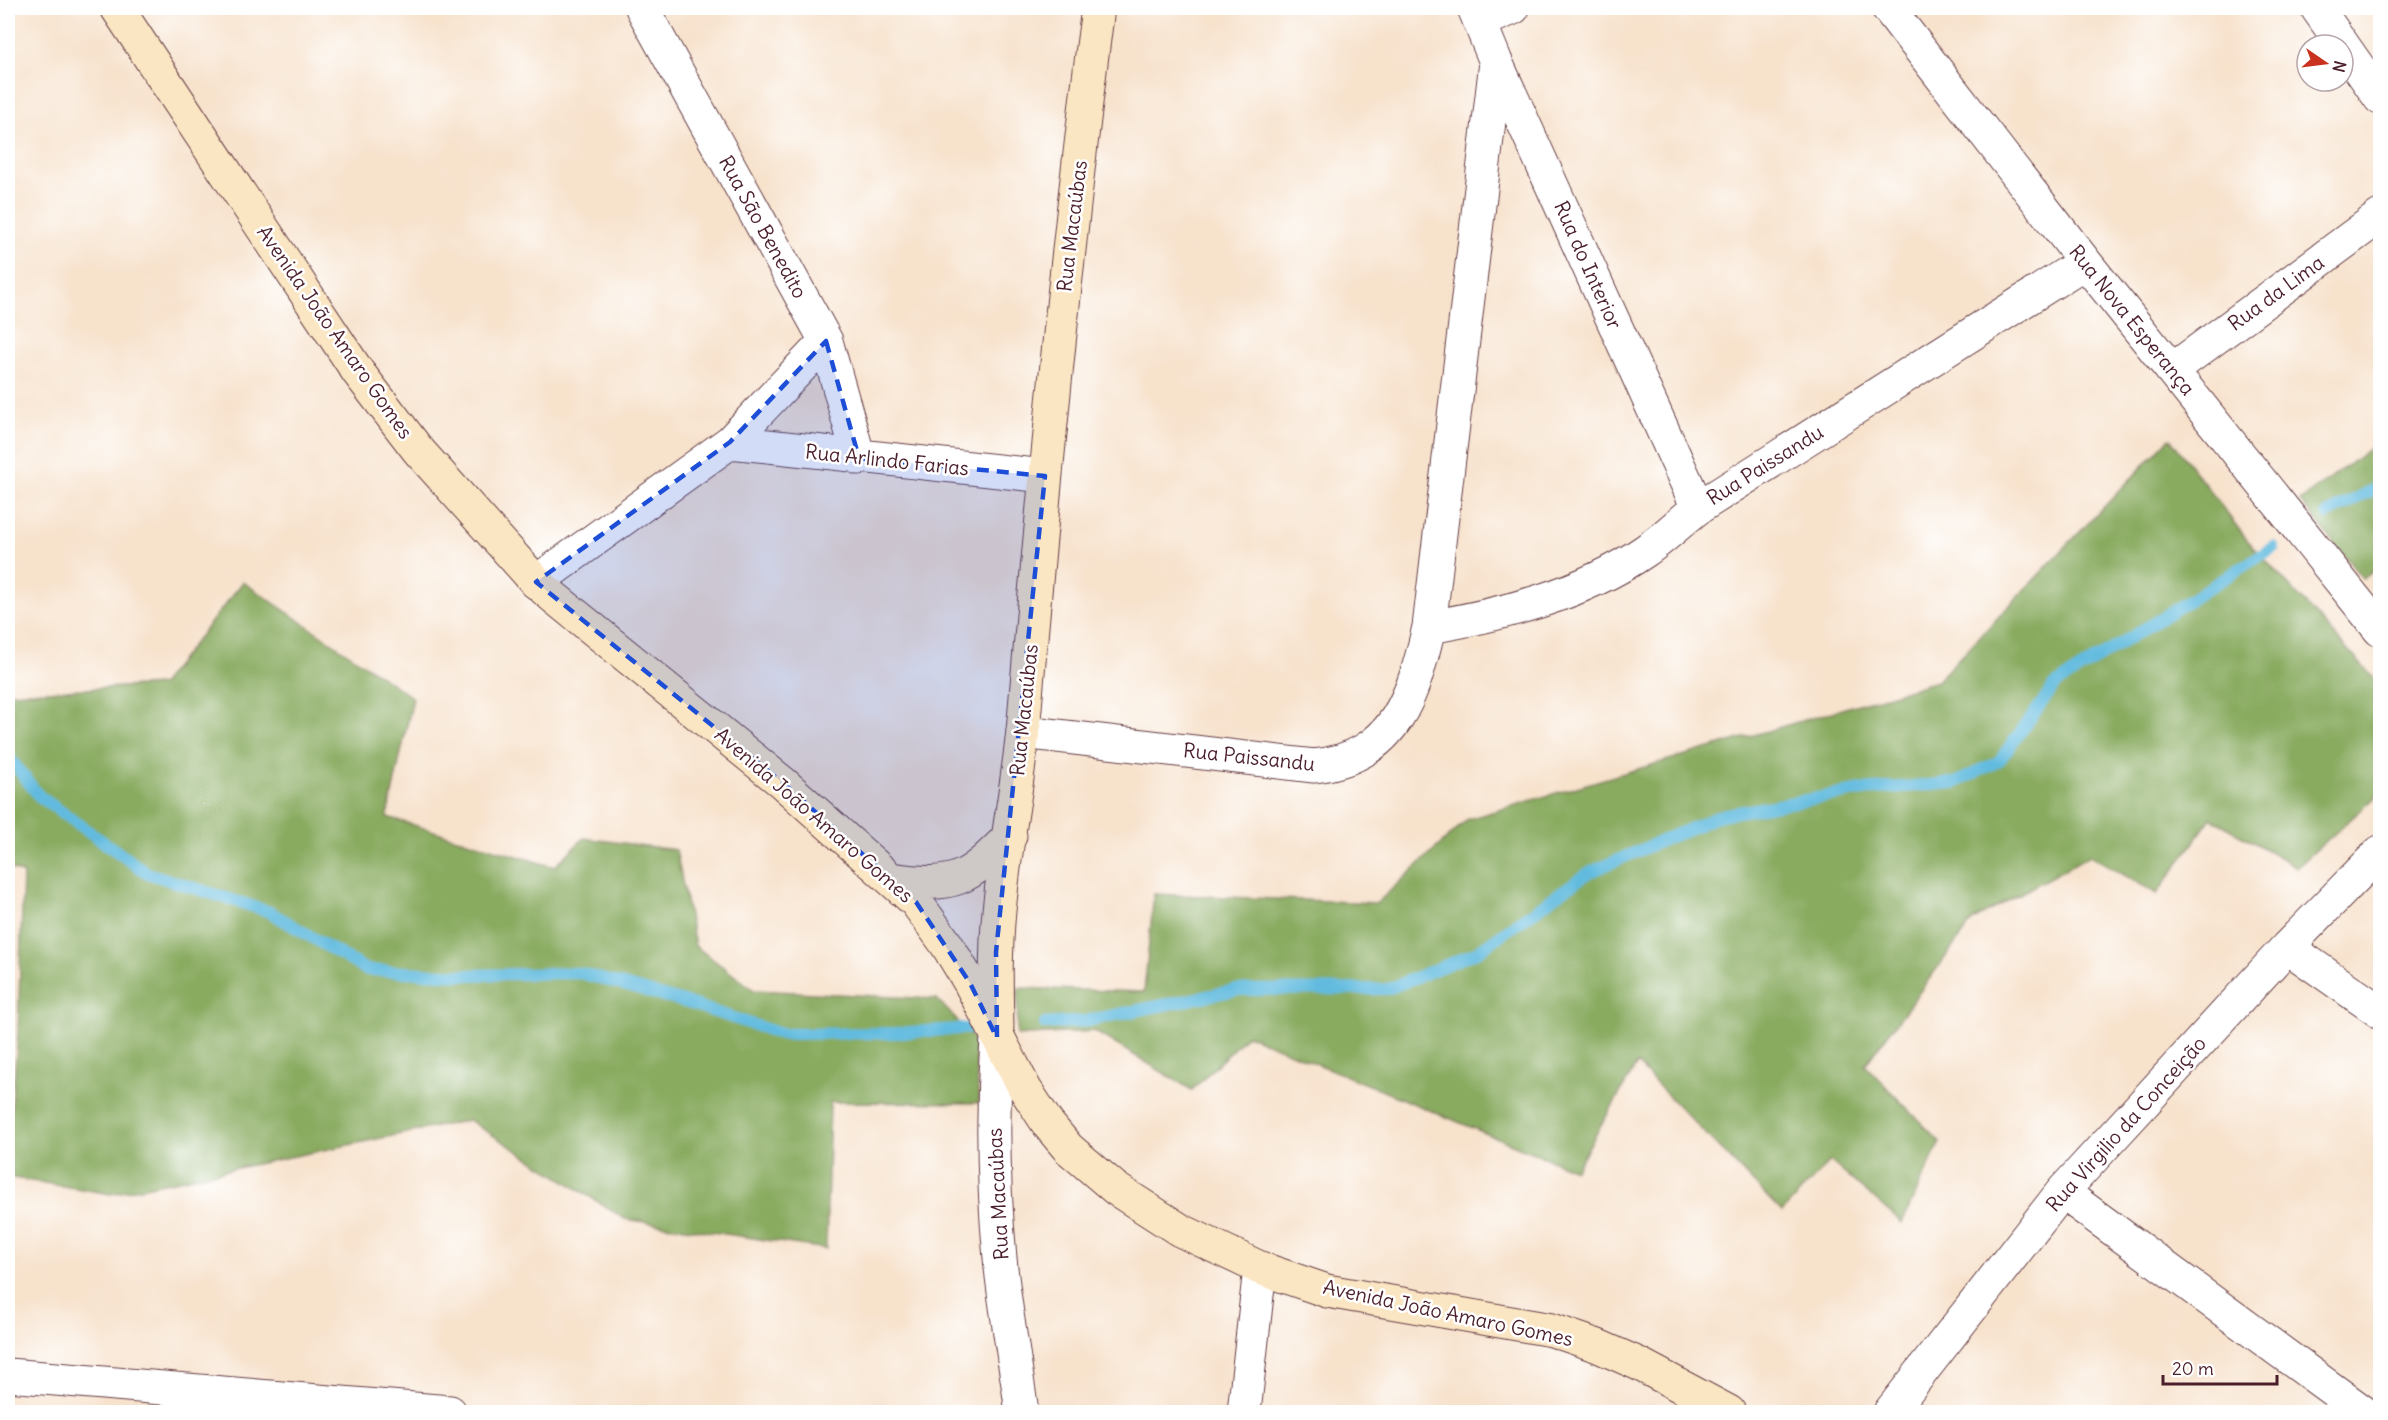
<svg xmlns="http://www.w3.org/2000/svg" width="2388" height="1420" font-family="Delius,sans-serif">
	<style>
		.forest { fill: #89ab60; stroke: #6a6546; stroke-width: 1.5 }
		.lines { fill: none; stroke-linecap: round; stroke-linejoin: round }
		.stream { stroke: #62bbdf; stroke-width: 12 }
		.street-casing { stroke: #643c43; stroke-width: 35 }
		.secondary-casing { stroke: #643c43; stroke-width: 35 }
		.street { stroke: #fff; stroke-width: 33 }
		.secondary { stroke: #fbe6c3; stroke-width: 33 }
		.marked { fill: #1d4ed8; fill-opacity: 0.2; stroke: #1d4ed8; stroke-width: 4.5; stroke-dasharray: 12 8; stroke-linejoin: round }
		.labels { text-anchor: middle; stroke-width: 5; stroke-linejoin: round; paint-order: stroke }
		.street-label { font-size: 20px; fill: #4a1f2b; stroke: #fff }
	</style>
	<rect width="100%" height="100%" fill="#fff"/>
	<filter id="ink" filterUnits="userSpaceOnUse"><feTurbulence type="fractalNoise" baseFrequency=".0167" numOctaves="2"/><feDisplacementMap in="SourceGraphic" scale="12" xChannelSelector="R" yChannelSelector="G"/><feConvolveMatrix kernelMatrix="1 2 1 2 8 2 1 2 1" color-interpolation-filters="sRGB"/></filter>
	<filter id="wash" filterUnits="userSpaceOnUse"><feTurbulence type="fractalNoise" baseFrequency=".008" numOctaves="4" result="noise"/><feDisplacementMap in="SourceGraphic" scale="24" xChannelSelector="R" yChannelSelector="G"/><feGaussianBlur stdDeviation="1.35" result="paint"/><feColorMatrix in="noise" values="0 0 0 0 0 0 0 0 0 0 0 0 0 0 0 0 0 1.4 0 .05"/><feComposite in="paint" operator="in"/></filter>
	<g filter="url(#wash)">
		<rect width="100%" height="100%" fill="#f7e2cc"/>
		<path class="forest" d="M2170,438l77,102 133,145v108l-83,74 -86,-49 -54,76 -67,-39 -117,65 -108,145 75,77 -38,81 -72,-62 -48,51 -145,-148 -62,106 -328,-135 -55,55 -98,-59 -77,5 1,-48 126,4 10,-98 223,9 91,-84 469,-138z
			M2380,441v125l-17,13 -63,-78z
			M243,582l170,116 -26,119 167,50 30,-29 92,12 19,96 59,44 183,9 37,40 5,64 -149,-1 -4,147 -201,-30 -156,-99 -358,74 -103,-17v-27l10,-117 5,-159 -15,-7v-174l153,-8z"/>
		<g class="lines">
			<path class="stream" d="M2327,514l53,-28
				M8,756l31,40 108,77 123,39 96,58 97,5 117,-2 111,31 90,30 114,-1 82,-5
				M1045,1024l41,-3 150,-31 152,-1 87,-36 113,-80 133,-58 142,-25 92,-7 44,-22 56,-76 219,-138"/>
		</g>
	</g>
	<g filter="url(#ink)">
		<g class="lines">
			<g class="street-casing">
				<path id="street" d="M642,8l184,333 33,117
					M1474,8l22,54 202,446
					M1888,8l197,254 295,368
					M2317,8l63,90
					M1480,22l33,-14
					M2172,370l208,-154
					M730,442l315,34
					M536,582l194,-140 96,-101
					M1429,627c75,-13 152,-32 216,-76 18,-12 35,-29 53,-43l387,-246
					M1023,732l291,34c82,-9 99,-70 115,-139l67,-565
					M2287,947l93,65
					M997,1038c-5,72 -4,147 3,220 5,52 15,103 22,154
					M2062,1192l301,220
					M8,1375l442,37
					M1244,1412l16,-144
					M1890,1412l172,-220 225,-245 93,-95"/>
			</g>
			<g class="secondary-casing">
				<path id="secondary" d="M117,8l241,364 60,78 118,132 20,17 227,184 133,119 31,43 23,38 55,106 23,35 20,24 48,41 64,41 80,38 67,23 225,39 46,16 41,18 90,48
					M891,879c64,9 75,2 119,-43
					M997,1027c-1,-45 -2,-89 4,-134 6,-58 18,-115 23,-173 20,-238 43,-476 74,-712"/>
			</g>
			<use href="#street" class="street"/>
			<use href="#secondary" class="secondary"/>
		</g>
	</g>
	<path class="marked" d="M826,341l33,117 186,18 -49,476 1,86 -27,-55 -54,-81 -133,-119 -247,-201 194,-140z"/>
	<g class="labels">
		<g class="street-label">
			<text transform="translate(1072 226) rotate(-83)" y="7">Rua Macaúbas</text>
			<text transform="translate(763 227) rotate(61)" y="7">Rua São Benedito</text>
			<text transform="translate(1588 265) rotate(66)" y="7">Rua do Interior</text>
			<text transform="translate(2276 293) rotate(-36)" y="7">Rua da Lima</text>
			<text transform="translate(2132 320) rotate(51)" y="7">Rua Nova Esperança</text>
			<text transform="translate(335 332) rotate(55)" y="7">Avenida João Amaro Gomes</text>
			<text transform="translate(887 460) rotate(6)" y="7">Rua Arlindo Farias</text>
			<text transform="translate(1765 465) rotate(-32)" y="7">Rua Paissandu</text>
			<text transform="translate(1024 710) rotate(-84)" y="7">Rua Macaúbas</text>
			<text transform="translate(1249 757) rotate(6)" y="7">Rua Paissandu</text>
			<text transform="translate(814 815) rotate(41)" y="7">Avenida João Amaro Gomes</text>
			<text transform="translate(2126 1124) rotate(-48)" y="7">Rua Virgilio da Conceição</text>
			<text transform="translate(998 1194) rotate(-93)" y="7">Rua Macaúbas</text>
			<text transform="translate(1448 1313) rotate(12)" y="7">Avenida João Amaro Gomes</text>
		</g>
	</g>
	<rect width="2388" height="1420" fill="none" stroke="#fff" stroke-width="30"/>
	<g transform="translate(2325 63) rotate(104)"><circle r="28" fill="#ffffff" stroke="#b7a5aa" stroke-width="1.5"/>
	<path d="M0-4.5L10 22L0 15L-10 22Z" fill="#c8321e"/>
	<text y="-9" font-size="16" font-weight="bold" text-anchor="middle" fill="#4a1f2b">N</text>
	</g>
	<path d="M2163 1375v9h114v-9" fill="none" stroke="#4a1f2b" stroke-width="3"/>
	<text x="2172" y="1375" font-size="18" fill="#4a1f2b" stroke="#ffffff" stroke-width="4.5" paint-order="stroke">20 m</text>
</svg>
